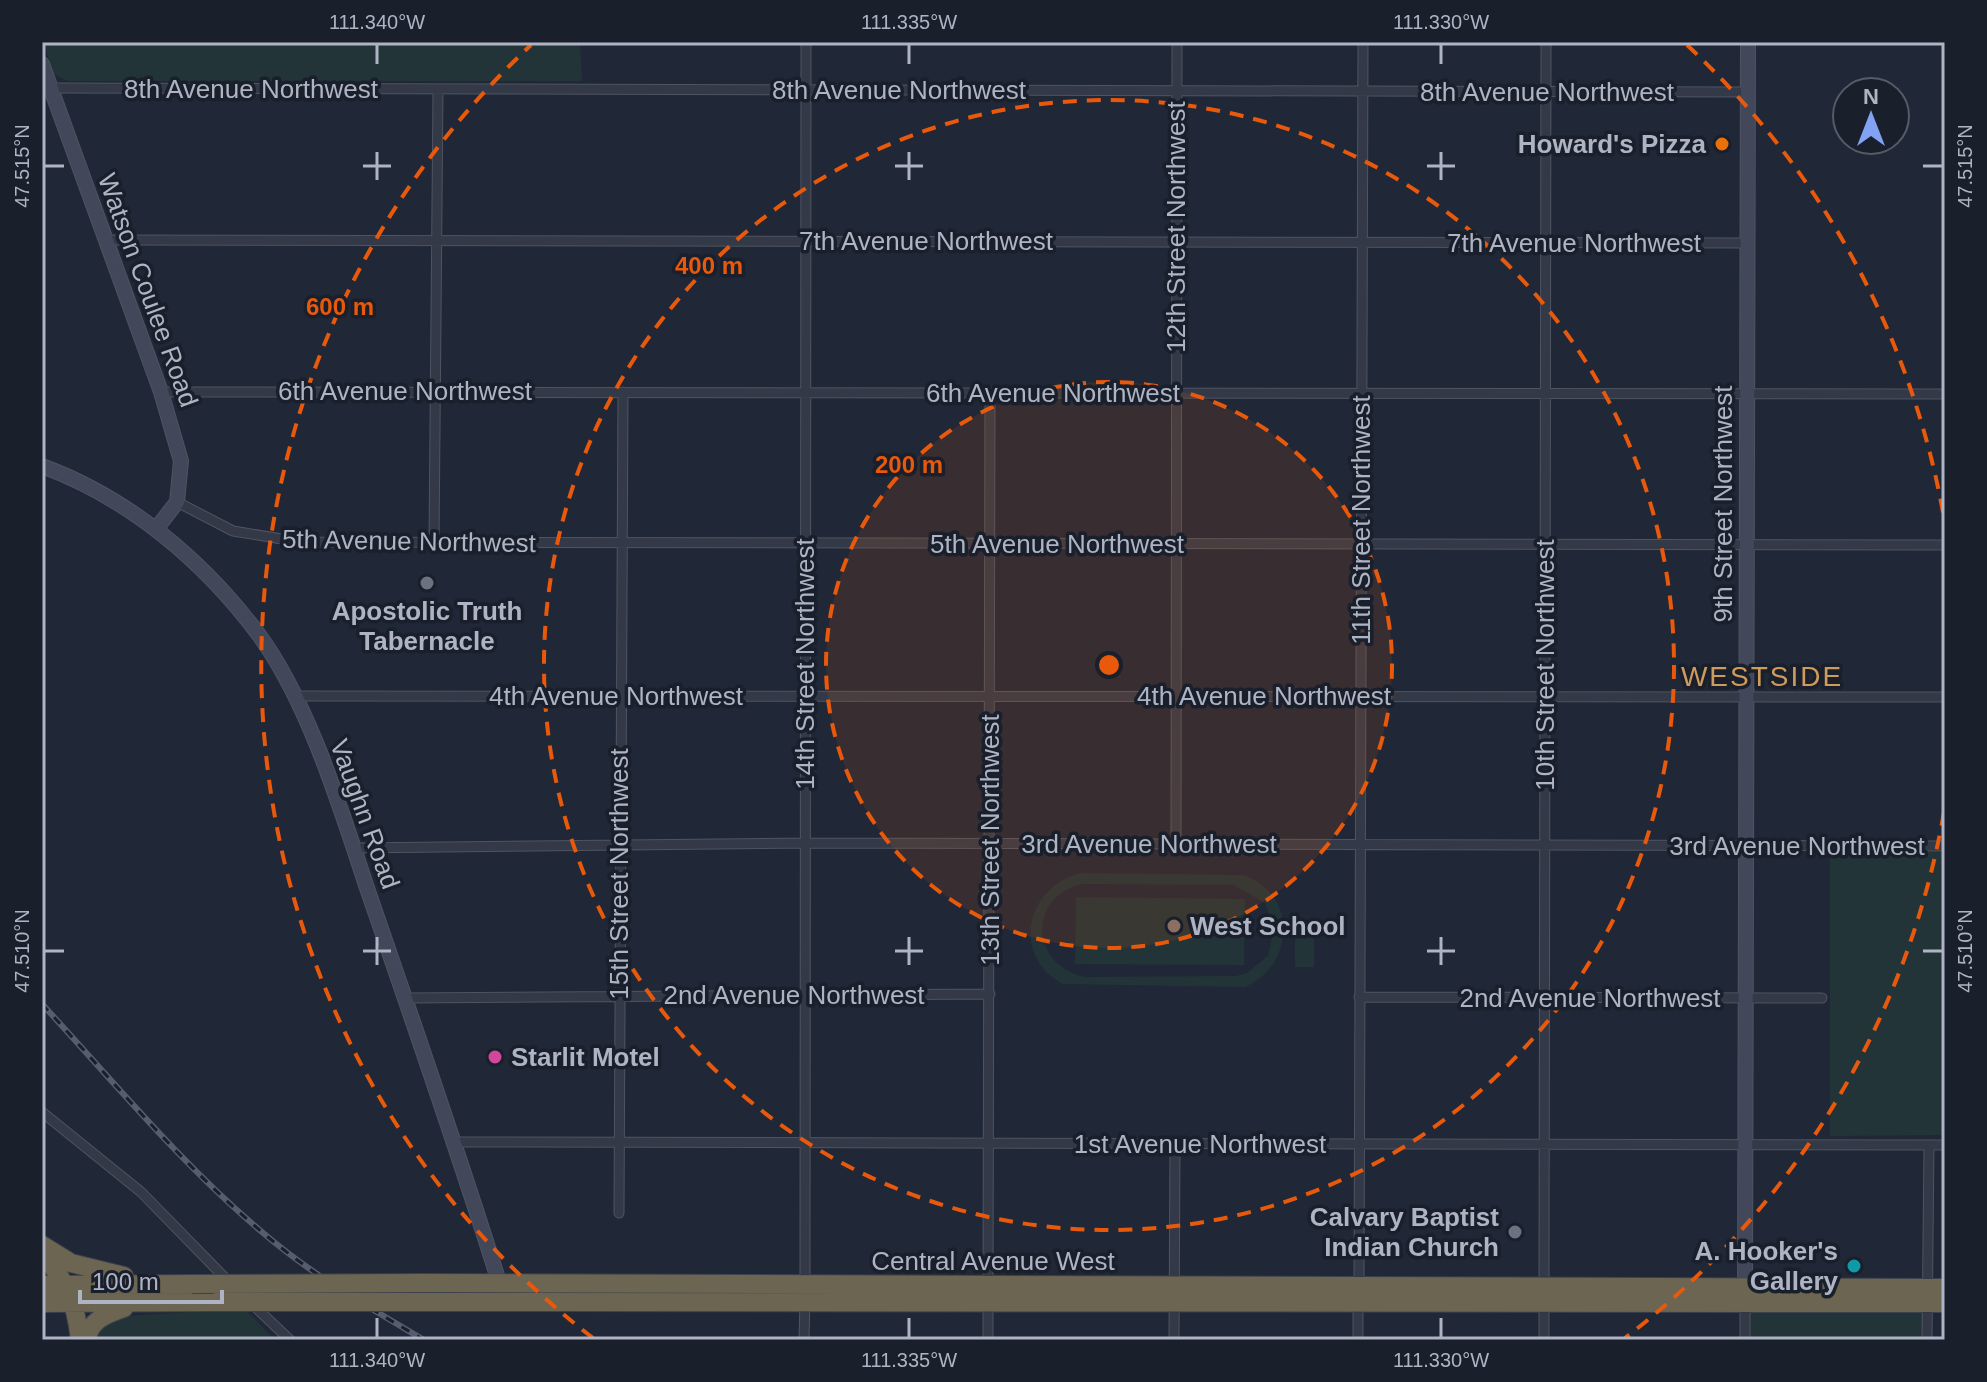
<svg xmlns="http://www.w3.org/2000/svg" width="1987" height="1382" font-family="Arial,sans-serif">
	<style>
		.green { fill: #233438; fill-rule: evenodd }
		.lines { fill: none; stroke-linecap: round; stroke-linejoin: round }
		.street-casing { stroke: #4e5461; stroke-width: 11 }
		.secondary-casing { stroke: #4e5461; stroke-width: 16 }
		.highway-casing { stroke: #3b414e; stroke-width: 20 }
		.street { stroke: #343947; stroke-width: 9 }
		.secondary { stroke: #424859; stroke-width: 14 }
		.highway { stroke: #6c6551; stroke-width: 18 }
		.rail-casing { stroke: #565d6e; stroke-width: 6 }
		.rail { stroke: #191f2b; stroke-width: 3; stroke-dasharray: 9; stroke-linecap: butt }
		.highway-bridge-casing { stroke: #3b414e; stroke-width: 20; stroke-linecap: butt }
		.highway-bridge { stroke: #6c6551; stroke-width: 18 }
		.ticks { fill: none; stroke: #aeb4c3; stroke-width: 3 }
		.ring { fill: none; stroke: #e8590c; stroke-width: 4; stroke-dasharray: 14 10 }
		.food-dot { fill: #e8710a; stroke: #191f2b; stroke-width: 3 }
		.worship-dot { fill: #6b7280; stroke: #191f2b; stroke-width: 3 }
		.education-dot { fill: #8d6e63; stroke: #191f2b; stroke-width: 3 }
		.hotel-dot { fill: #d1479c; stroke: #191f2b; stroke-width: 3 }
		.culture-dot { fill: #0f9aa8; stroke: #191f2b; stroke-width: 3 }
		.labels { text-anchor: middle; stroke-width: 7; stroke-linejoin: round; paint-order: stroke }
		.street-label { font-size: 26px; fill: #aeb4c3; stroke: #191f2b }
		.poi-label { font-size: 26px; font-weight: bold; fill: #aeb4c3; stroke: #191f2b; text-anchor: end }
		.neighbourhood-label { font-size: 28px; letter-spacing: 2px; fill: #cf9b5d; stroke: #191f2b }
		.centre { fill: #e8590c; stroke: #191f2b; stroke-width: 4 }
		.ring-label { font-size: 24px; text-anchor: middle; font-weight: bold; fill: #e8590c; stroke: #191f2b; stroke-width: 7; stroke-linejoin: round; paint-order: stroke }
		.neatline { fill: none; stroke: #aeb4c3; stroke-width: 3 }
		.ticks-label { font-size: 20px; text-anchor: middle; fill: #aeb4c3 }
	</style>
	<rect width="100%" height="100%" fill="#202736"/>
	<path class="green" d="M580,42l2,39h-514l-14,-7 -11,-31z
		M1830,852h115v283l-115,1z
		M1081,873l162,2c55,17 52,91 2,112l-182,-3c-53,-28 -37,-98 18,-111zM1083,884l151,1 31,18 9,25 -6,28 -21,17 -11,3 -152,1c-55,-13 -56,-81 -1,-93z
		M1076,897l169,2 -1,66 -169,-1z
		M1295,932h19v35h-19z
		M1745,1303h183l-1,37h-182z
		M245,1309l30,31h-181l5,-11 25,-13z"/>
	<g class="lines">
		<g class="street-casing">
			<path id="street" d="M50,88l1699,4
				M105,240l1643,3
				M161,392l1784,2
				M177,502l56,29 67,11 1645,3
				M434,543l4,-453
				M295,696l1650,1
				M1176,844l1,-802
				M354,848l450,-5 1141,3
				M1359,997l463,1
				M406,998l584,-4
				M42,1112l99,80 87,89
				M455,1142l1490,3
				M619,1213l4,-821
				M805,1285l1,-1243
				M988,1286l2,-893
				M1359,1287l4,-1245
				M1544,1287l2,-1245
				M251,1303l39,37
				M804,1340l1,-41
				M988,1340v-39
				M1174,1340l1,-196
				M1358,1340v-39
				M1544,1340v-39
				M1745,1340v-37
				M1927,1340l2,-195"/>
		</g>
		<g class="secondary-casing">
			<path id="secondary" d="M42,64l119,328 20,69 -4,41 -21,27
				M42,466c87,32 162,95 217,169 50,68 82,175 109,256 45,130 90,260 131,391
				M1745,1298l3,-1256"/>
		</g>
		<g class="highway-casing">
			<path id="highway" d="M42,1245l29,18 53,13
				M42,1253c26,32 33,46 38,87
				M423,1283l1522,5
				M42,1285l150,-1
				M456,1302l1489,1
				M42,1303l174,-1
				M87,1340c2,-20 20,-26 37,-32"/>
		</g>
		<use href="#street" class="street"/>
		<use href="#secondary" class="secondary"/>
		<use href="#highway" class="highway"/>
		<g class="rail-casing">
			<path id="rail" d="M42,1004c71,77 140,161 220,228 50,43 106,75 162,108"/>
		</g>
		<use href="#rail" class="rail"/>
		<g class="highway-bridge-casing">
			<path id="highway-bridge" d="M192,1284l231,-1
				M216,1302h240"/>
		</g>
		<use href="#highway-bridge" class="highway-bridge"/>
	</g>
	<path class="ticks" d="M377,44v20M909,44v20M1441,44v20M377,152v28M909,152v28M1441,152v28M44,166h20M363,166h28M895,166h28M1427,166h28M1923,166h20M377,937v28M909,937v28M1441,937v28M44,951h20M363,951h28M895,951h28M1427,951h28M1923,951h20M377,1318v20M909,1318v20M1441,1318v20"/>
	<circle cx="1109" cy="665" r="283" fill="#e8590c" fill-opacity=".12"/>
	<g class="ring">
		<circle cx="1109" cy="665" r="283"/>
		<circle cx="1109" cy="665" r="565"/>
		<path d="M1944 812A848 848 0 0 1 1625 1338M593 1338A848 848 0 0 1 531 45M1687 45A848 848 0 0 1 1944 518"/>
	</g>
	<circle class="food-dot" cx="1722" cy="144" r="8"/>
	<g class="worship-dot">
		<circle cx="427" cy="583" r="8"/>
		<circle cx="1515" cy="1232" r="8"/>
	</g>
	<circle class="education-dot" cx="1174" cy="926" r="8"/>
	<circle class="hotel-dot" cx="495" cy="1057" r="8"/>
	<circle class="culture-dot" cx="1854" cy="1266" r="8"/>
	<g class="labels">
		<g class="street-label">
			<text x="251" y="98">8th Avenue Northwest</text>
			<text x="899" y="99">8th Avenue Northwest</text>
			<text x="1547" y="101">8th Avenue Northwest</text>
			<text transform="translate(1176 227) rotate(-90)" y="9">12th Street Northwest</text>
			<text x="926" y="250">7th Avenue Northwest</text>
			<text x="1574" y="252">7th Avenue Northwest</text>
			<text transform="translate(148 290) rotate(70)" y="9">Watson Coulee Road</text>
			<text x="405" y="400">6th Avenue Northwest</text>
			<text x="1053" y="402">6th Avenue Northwest</text>
			<text transform="translate(1723 504) rotate(-90)" y="9">9th Street Northwest</text>
			<text transform="translate(1361 520) rotate(-90)" y="9">11th Street Northwest</text>
			<text transform="translate(409 541) rotate(1)" y="9">5th Avenue Northwest</text>
			<text x="1057" y="553">5th Avenue Northwest</text>
			<text transform="translate(805 664) rotate(-90)" y="9">14th Street Northwest</text>
			<text transform="translate(1545 665) rotate(-90)" y="9">10th Street Northwest</text>
			<text x="616" y="705">4th Avenue Northwest</text>
			<text x="1264" y="705">4th Avenue Northwest</text>
			<text transform="translate(365 814) rotate(70)" y="9">Vaughn Road</text>
			<text transform="translate(990 840) rotate(-90)" y="9">13th Street Northwest</text>
			<text x="1149" y="853">3rd Avenue Northwest</text>
			<text x="1797" y="855">3rd Avenue Northwest</text>
			<text transform="translate(619 874) rotate(-90)" y="9">15th Street Northwest</text>
			<text x="794" y="1004">2nd Avenue Northwest</text>
			<text x="1590" y="1007">2nd Avenue Northwest</text>
			<text x="1200" y="1153">1st Avenue Northwest</text>
			<text x="993" y="1270">Central Avenue West</text>
		</g>
		<g class="poi-label">
			<text x="1706" y="153">Howard's Pizza</text>
			<text x="427" y="620" text-anchor="middle">Apostolic Truth<tspan x="427" dy="30">Tabernacle</tspan></text>
			<text x="1190" y="935" text-anchor="start">West School</text>
			<text x="511" y="1066" text-anchor="start">Starlit Motel</text>
			<text x="1499" y="1226">Calvary Baptist<tspan x="1499" dy="30">Indian Church</tspan></text>
			<text x="1838" y="1260">A. Hooker's<tspan x="1838" dy="30">Gallery</tspan></text>
		</g>
		<g class="neighbourhood-label">
			<text x="1762" y="686">WESTSIDE</text>
		</g>
	</g>
	<circle cx="1109" cy="665" r="12" class="centre"/>
	<g class="ring-label">
		<text x="709" y="274">400 m</text>
		<text x="340" y="315">600 m</text>
		<text x="909" y="473">200 m</text>
	</g>
	<rect width="1987" height="1382" fill="none" stroke="#191f2b" stroke-width="88"/>
	<g transform="translate(1871 116)"><circle r="38" fill="#191f2b" stroke="#555b68" stroke-width="2"/>
	<path d="M0-6L14 30L0 20L-14 30Z" fill="#82a2f4"/>
	<text y="-12" font-size="22" font-weight="bold" text-anchor="middle" fill="#aeb4c3">N</text>
	</g>
	<path d="M80 1290v12h142v-12" fill="none" stroke="#aeb4c3" stroke-width="4"/>
	<text x="92" y="1290" font-size="24" fill="#aeb4c3" stroke="#191f2b" stroke-width="6" paint-order="stroke">100 m</text>
	<rect x="44" y="44" width="1899" height="1294" class="neatline"/>
	<g class="ticks-label">
		<text x="377" y="29">111.340°W</text>
		<text x="909" y="29">111.335°W</text>
		<text x="1441" y="29">111.330°W</text>
		<text transform="translate(22 166) rotate(-90)" y="7">47.515°N</text>
		<text transform="translate(1965 166) rotate(-90)" y="7">47.515°N</text>
		<text transform="translate(22 951) rotate(-90)" y="7">47.510°N</text>
		<text transform="translate(1965 951) rotate(-90)" y="7">47.510°N</text>
		<text x="377" y="1367">111.340°W</text>
		<text x="909" y="1367">111.335°W</text>
		<text x="1441" y="1367">111.330°W</text>
	</g>
</svg>
